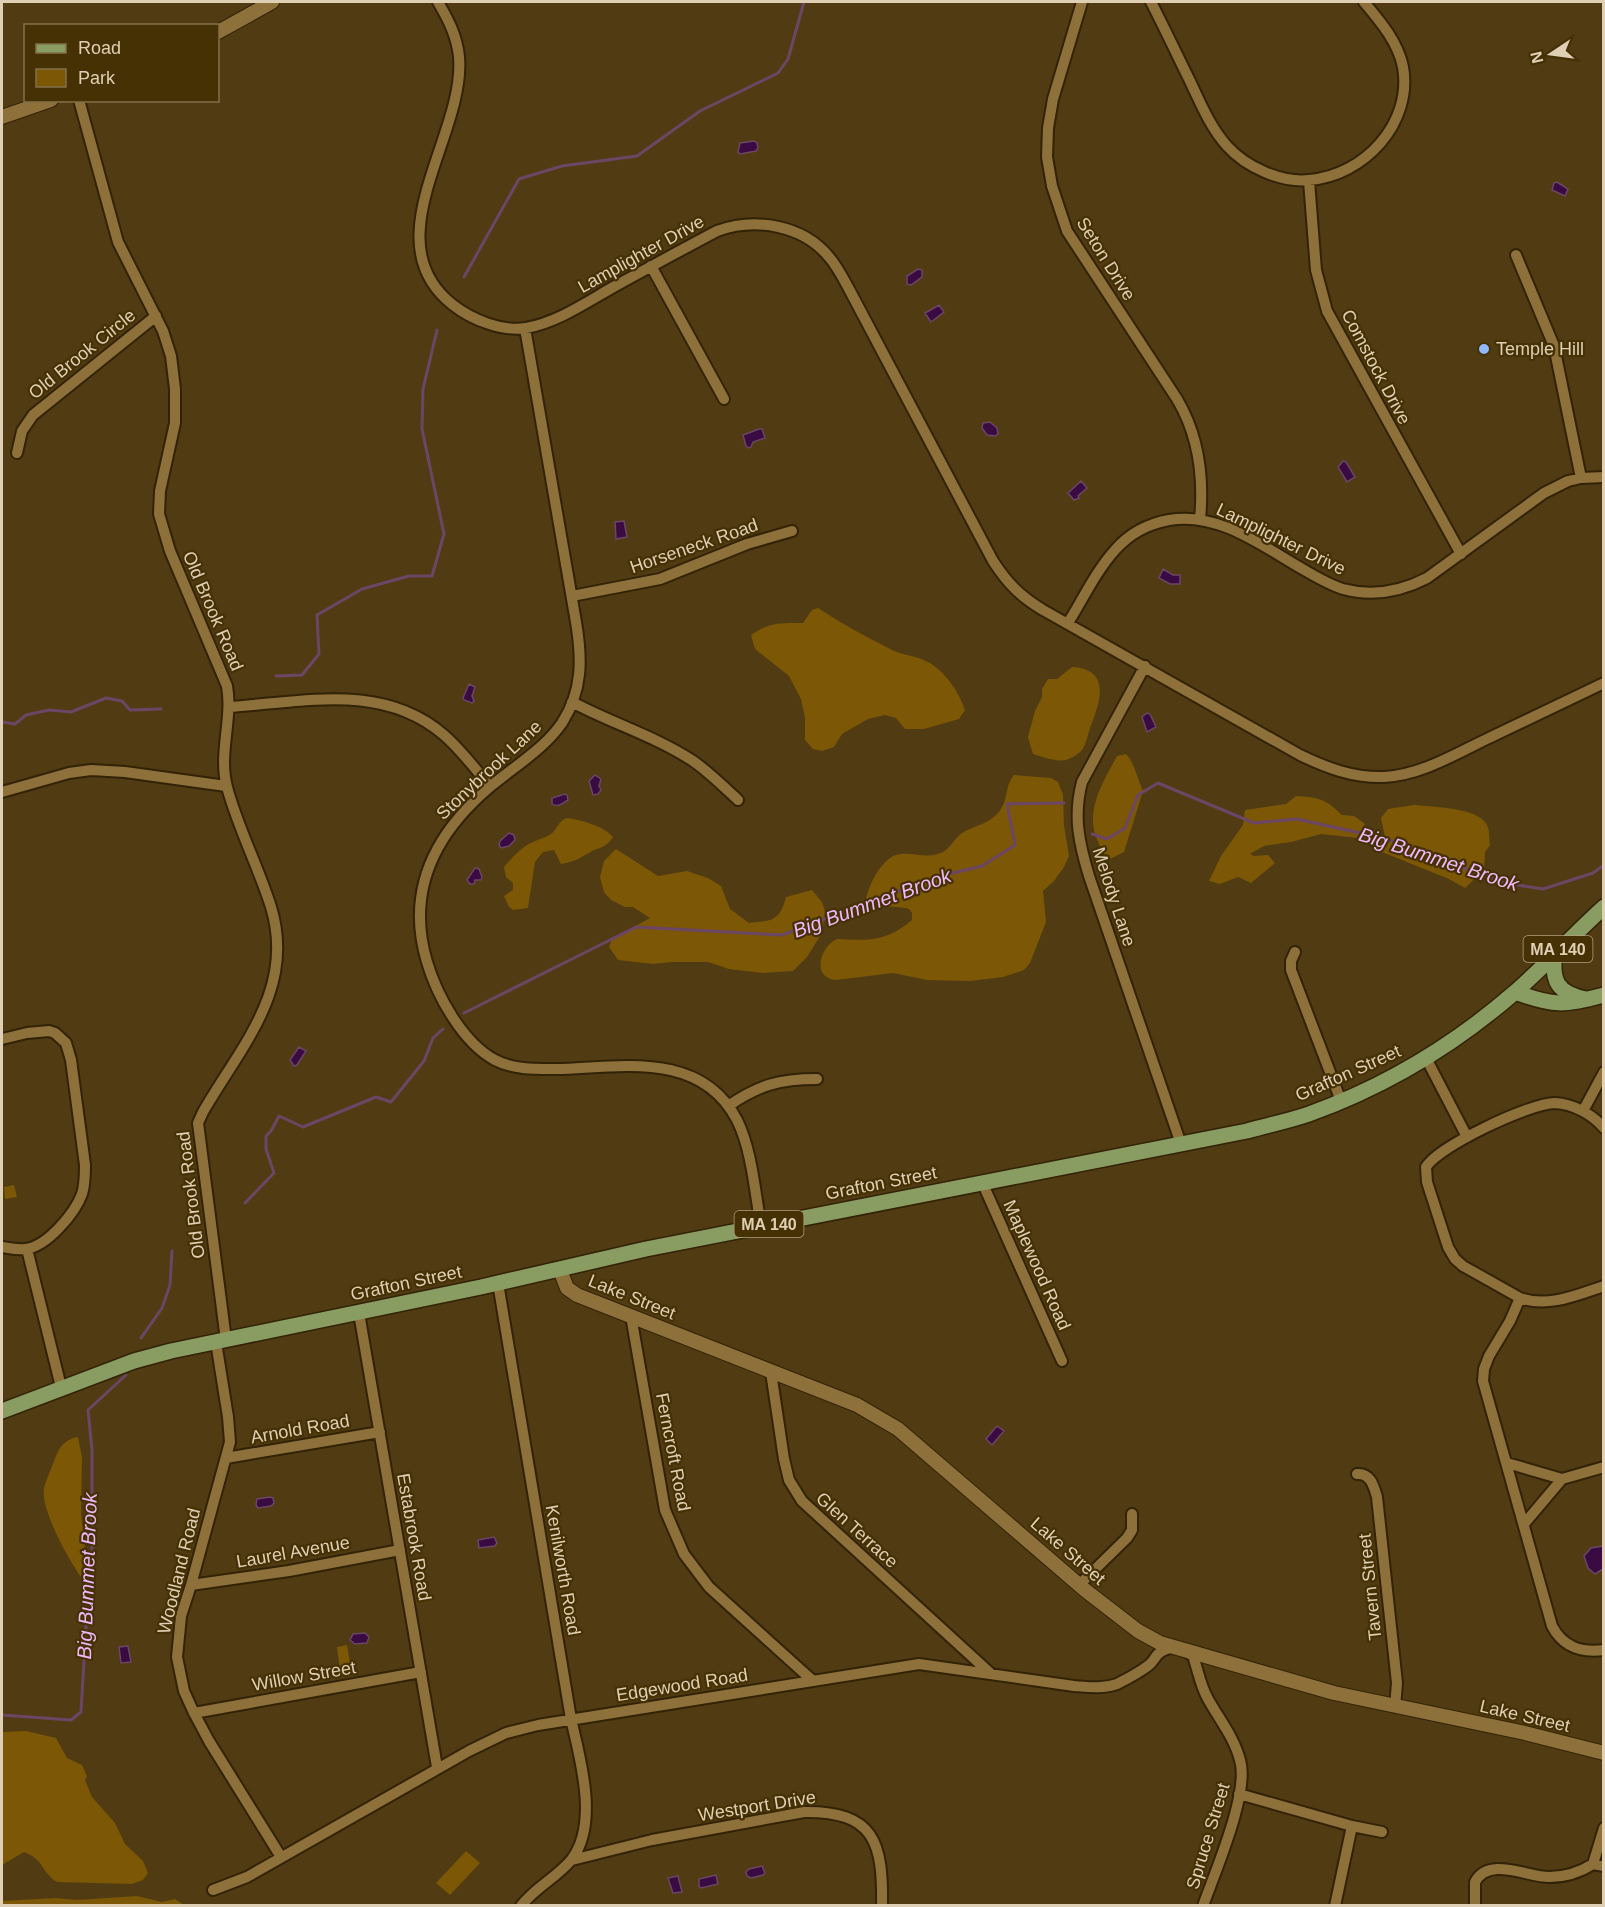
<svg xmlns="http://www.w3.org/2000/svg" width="1605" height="1907" font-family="Helvetica,sans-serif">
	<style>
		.green { fill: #7b5706 }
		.water { fill: #3a0b43; stroke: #6c4665; stroke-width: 1.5 }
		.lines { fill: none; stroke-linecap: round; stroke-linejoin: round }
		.stream { stroke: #6c4665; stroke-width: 3 }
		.minor-casing { stroke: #322306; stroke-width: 14 }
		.tertiary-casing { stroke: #322306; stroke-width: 16 }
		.primary-casing { stroke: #322306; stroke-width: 18 }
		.minor { stroke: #8e703b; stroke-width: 10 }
		.tertiary { stroke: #8e703b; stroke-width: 14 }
		.primary { stroke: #899c61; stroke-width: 15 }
		.poi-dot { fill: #8fb8fd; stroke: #463105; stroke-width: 2 }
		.labels { text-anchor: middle; stroke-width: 4.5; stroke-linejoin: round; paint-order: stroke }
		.shield { fill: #463105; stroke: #b1a080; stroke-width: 1.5 }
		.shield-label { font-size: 16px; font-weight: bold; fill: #dfcfb4 }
		.street-label { font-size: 18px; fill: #dfcfb4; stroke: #463105 }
		.poi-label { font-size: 18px; fill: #dfcfb4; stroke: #463105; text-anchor: start }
		.water-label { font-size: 20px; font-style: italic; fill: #f1b9fd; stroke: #463105 }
	</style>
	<rect width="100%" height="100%" fill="#513b12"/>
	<path class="green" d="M818,608c24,16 49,29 74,42 11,5 25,6 36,12 17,9 31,30 37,48l-6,9 -35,10h-19l-9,-11 -11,-3 -17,4 -26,15 -8,13 -12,4 -9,-2 -8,-9v-22l-4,-19 -12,-23 -34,-27 -4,-14c18,-13 30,-12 52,-12l9,-13z
		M1072,667c40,2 28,36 18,61 -2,6 -4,17 -8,22 -3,4 -12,9 -16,10 -12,2 -22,-3 -33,-6l-5,-17 7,-26 7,-14v-8l6,-10h9z
		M1126,754c9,10 11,24 17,37l-19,61 -14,7c-6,-4 -8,-8 -11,-15 -16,-31 3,-60 18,-88z
		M1014,775l37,3 7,4 5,13 1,30 5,31 -5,11 -10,14 -11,10 3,31 -16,41 -6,7 -21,7 -33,4 -43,-1 -34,-7 -57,7c-25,-2 -16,-34 1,-41 31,2 51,2 75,-19v-7l-3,-4c-13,-4 -33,1 -43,-10 3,-15 17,-44 35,-45 13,-1 24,4 37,0 12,-3 15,-15 24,-21 11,-7 23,-8 33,-17 15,-13 8,-28 19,-41z
		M1296,796c22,1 30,3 46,19l12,1 10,7 3,16 -46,-5 -30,8 -27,4 -14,8 4,2 14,-1 7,8 -24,20 -13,-6 -18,7 -11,-3 12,-25 22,-31 2,-15 41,-6z
		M1414,805c18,2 64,2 73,20 3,6 2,14 3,20l-5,7 -1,18 -19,18 -16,-9 -67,-27 -3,-9 6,-6 -4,-19 7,-9z
		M567,818c14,2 37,8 46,19 -9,13 -13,9 -24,16 -13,7 -13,8 -28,11l-7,-14 -11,2 -8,10 -7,46 -15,2 -4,-3 -5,-11 9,-6v-7l-7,-6 -2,-10c9,-10 17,-20 29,-25 6,-3 12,-4 18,-8 7,-6 7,-13 16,-16z
		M616,849l42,27 29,-5 21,7 13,8 9,23 19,14c24,-3 30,-1 37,-26l26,-7 10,12 3,9 -3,22 -15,24 -14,14 -30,2 -34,-4 -21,-7h-37l-18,2 -35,-4 -9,-13 3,-8 38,-21 -17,-11h-8l-14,-7 -7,-8 -4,-15 4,-16z
		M14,1185l3,12 -12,2 -1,-12z
		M78,1437l4,20 -1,57 4,30 -4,33c-12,-17 -41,-68 -37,-89 2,-9 7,-18 10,-27 5,-13 9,-21 24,-24z
		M347,1645l4,23 -11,2 -3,-23z
		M26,1731l30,7 11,20 15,7 5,11 -2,4 7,17 23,26 10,21 18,17 5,12 -5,7 -11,4 -75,-2c-17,-11 -12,-22 -33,-30l-22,13v-133z
		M466,1851l14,12 -30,32 -14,-12z
		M137,1896l25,6 13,-3 9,6h-182v-4l54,-3 20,2z"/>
	<path class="water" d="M754,141l3,2 1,5 -2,3 -16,3 -2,-2 2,-9z
		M1557,182l11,7 -3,7 -13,-6 2,-7z
		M918,269l4,1v7l-11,8 -4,-1v-8z
		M939,305l5,7 -13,10 -6,-9z
		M990,422l7,6 1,6 -3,2 -8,-1 -5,-7 1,-5z
		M759,429h3l3,9 -12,4 -2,5 -2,1 -3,-2 -3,-11z
		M1343,461l3,1 9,15 -8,5 -9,-15z
		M1081,481l6,7 -9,8 1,2 -5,2 -6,-7z
		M624,521l3,16 -11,2 -1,-17z
		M1163,569l10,6h7v9h-10l-11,-6z
		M469,684l6,3 -3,9 2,5 -2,2 -8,-3 -1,-2z
		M1147,713l3,1 6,13 -9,5 -5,-15z
		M595,775l6,4 -2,7 2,4 -3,4 -5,1 -4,-14z
		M565,794l2,1 1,5c-5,3 -10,8 -16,4v-6z
		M509,833l5,2 1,5 -6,6 -8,2 -2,-3 1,-4z
		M475,868l4,1 3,8 -1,3h-6l-1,4h-4l-3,-4z
		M299,1047l7,4 -9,14 -3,1 -4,-6z
		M997,1426l7,5 -12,14 -6,-6z
		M270,1497l3,1 1,5 -3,3 -13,2 -2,-3 1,-6z
		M494,1537l3,6 -2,3 -16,2 -1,-8z
		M1603,1546v23l-8,5 -7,-6 -4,-12 7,-8z
		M365,1633l4,4 -2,6 -12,1 -5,-4 3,-6z
		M128,1646l3,16 -10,1 -2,-16z
		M762,1866l3,7 -2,2 -12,3 -4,-2 -1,-4 3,-3z
		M716,1875l2,9 -17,4 -2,-2v-7z
		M678,1876l4,16 -9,1 -5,-15z"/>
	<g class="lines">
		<path class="stream" d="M464,277l55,-98 43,-13 75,-10 63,-45 78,-38 10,-14 16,-57
			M276,676l26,-1 17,-21 -2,-39 45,-26 47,-13h23l12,-42 -22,-105 1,-40 14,-59
			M2,722l13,2 11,-9 23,-5 22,2 35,-14 16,3 8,9 31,-1
			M1092,834l15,5 18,-11 13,-33 20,-12 96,40 43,-4 90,20 117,44 39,6 50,-16 11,-8
			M464,1013l172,-86 146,8 154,-58 46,-11 33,-21 -8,-41 57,-1
			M245,1203l29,-30 -8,-24v-13l5,-5 8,-15 24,11 73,-30 15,5 33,-41 9,-23 10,-9
			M141,1338l21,-30 8,-23 2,-34
			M2,1715l69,5 10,-8 8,-137 3,-19v-106l-4,-40 38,-35"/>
		<g class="minor-casing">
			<path id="minor" d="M438,2c10,17 19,34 21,55 7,78 -88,184 -6,248 19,15 50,27 73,23 33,-6 62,-27 91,-43 33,-18 66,-36 100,-54 38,-14 86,-6 112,26 8,9 14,21 20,32l144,272c15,23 27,35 50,49l257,145c27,13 53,23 84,22 38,-2 73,-24 107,-40 38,-18 75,-36 113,-54
				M1082,2l-29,97 -5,29 -1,29 5,29 15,45 110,168c22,37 27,78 23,120
				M1151,2c13,25 25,51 38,77 11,23 21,48 38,67 19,21 54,37 82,34 55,-4 104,-57 94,-113 -5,-25 -23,-46 -39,-65
				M79,100l39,142 45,89 8,25 4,33v34l-15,68 -1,23 11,37 57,135c6,33 -9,68 0,101 11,41 31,79 44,120 25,82 -30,139 -68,205l-5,11 28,217
				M1309,181l7,89 11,41 134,243
				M1516,255l38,91 27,132
				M651,266l73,133
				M525,328l51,294c6,36 7,68 -14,101 -18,26 -47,43 -71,63 -55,46 -86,103 -64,176 10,34 36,81 68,98 19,10 42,9 63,9 64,-2 143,-18 179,51 15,30 18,73 24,106
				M17,453l5,-22 11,-16 123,-99
				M572,596l88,-17 87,-35 45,-13
				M1068,623c15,-24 28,-52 47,-73 14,-16 32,-26 54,-30 50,-9 96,28 137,51 12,7 24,14 37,18 30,8 57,3 84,-11l117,-85 24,-12 13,-3 23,-1
				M1145,666l-63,116c-9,34 -3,61 7,94l92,268
				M572,702c39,21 83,34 121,59 16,11 31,26 45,39
				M229,707c75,-5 154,-25 215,28 17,15 32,34 46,52
				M2,792l67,-19 22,-3 34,2 101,14
				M1295,952l-4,9v9l50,131
				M2,1039l25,-6 22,-2 6,2 11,10 5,17 14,105c0,10 0,20 -3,29 -7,19 -35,53 -57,55 -8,1 -16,-1 -23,-2
				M1426,1058l41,79
				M728,1106c31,-21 51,-27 89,-27
				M1583,1111l21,-39
				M985,1182l1,9 76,170
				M27,1249l34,138
				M498,1283l73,436c9,39 28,104 1,140 -14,18 -37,28 -51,47
				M1604,1286c-27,9 -56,22 -84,12l-10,23 -21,35 -5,13 -1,12 69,245c11,21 29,27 52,24
				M1520,1298l-57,-32 -8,-7 -7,-12 -21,-65 -1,-15c13,-21 104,-64 129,-64 18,1 37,11 49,25
				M359,1313l78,454
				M631,1316l34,194 19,44 25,33 104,94
				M216,1342l12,75 2,25 -39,143 -10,31 -4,41 7,34 10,22 15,28 72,116
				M771,1372l13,87 5,21 13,21 188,172
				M226,1458l154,-26
				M1507,1463l55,16
				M1357,1474c14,-1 17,13 20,23l20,186 -2,24
				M1524,1524l38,-45 42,-12
				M191,1585l98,-14 111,-21
				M1079,1585l48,-47 5,-8v-16
				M194,1713l227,-41
				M1239,1794l113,32 30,6
				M572,1860l80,-20 152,-28c71,-1 79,31 78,94
				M1593,1864l11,-36
				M213,1890l34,-13 222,-126 37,-18 32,-8 381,-61 155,22c14,1 29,3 43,-2 10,-5 23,-12 32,-19 4,-3 6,-8 9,-11 12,-10 24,-6 35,2 5,14 7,29 15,43 11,20 26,38 32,61 10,32 -25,112 -37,146
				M1335,1906l17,-80
				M1475,1906v-24c14,-26 52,-5 74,-5 17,0 30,-4 44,-13l11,2"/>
		</g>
		<g class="tertiary-casing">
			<path id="tertiary" d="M218,32l54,-30
				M2,117l49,-17
				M560,1270l7,18 10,7 280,110 41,24 187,161 53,41 22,12 174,50 191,40 79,20"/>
		</g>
		<g class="primary-casing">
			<path id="primary" d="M1555,952c-4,29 2,41 31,47
				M1515,992c38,14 49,14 89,3
				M2,1411l132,-50 37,-10 310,-64 165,-38 601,-118c21,-6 42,-10 62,-17 75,-27 145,-69 205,-121 31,-27 59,-58 90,-86"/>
		</g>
		<use href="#minor" class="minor"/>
		<use href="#tertiary" class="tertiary"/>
		<use href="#primary" class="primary"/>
	</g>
	<circle class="poi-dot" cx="1484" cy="349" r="6"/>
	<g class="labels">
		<g class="shield">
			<rect x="1523.5" y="936" width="69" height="26" rx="4.5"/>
			<rect x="734.5" y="1211" width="69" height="26" rx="4.5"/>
		</g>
		<g class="shield-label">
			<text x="1558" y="955">MA 140</text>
			<text x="769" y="1230">MA 140</text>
		</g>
		<g class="street-label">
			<text transform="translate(641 254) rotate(-29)" y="6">Lamplighter Drive</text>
			<text transform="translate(1106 259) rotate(58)" y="6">Seton Drive</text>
			<text transform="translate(82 354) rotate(-39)" y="6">Old Brook Circle</text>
			<text transform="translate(1376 367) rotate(62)" y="6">Comstock Drive</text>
			<text transform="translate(1281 539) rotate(26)" y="6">Lamplighter Drive</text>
			<text transform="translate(694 546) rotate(-19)" y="6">Horseneck Road</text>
			<text transform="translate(213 611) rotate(67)" y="6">Old Brook Road</text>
			<text transform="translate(489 770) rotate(-43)" y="6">Stonybrook Lane</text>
			<text transform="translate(1114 897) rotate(72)" y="6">Melody Lane</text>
			<text transform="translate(1348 1073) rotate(-24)" y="6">Grafton Street</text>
			<text transform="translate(881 1183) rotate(-11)" y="6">Grafton Street</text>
			<text transform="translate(191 1195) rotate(-97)" y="6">Old Brook Road</text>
			<text transform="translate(1037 1265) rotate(66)" y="6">Maplewood Road</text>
			<text transform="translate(406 1283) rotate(-12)" y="6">Grafton Street</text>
			<text transform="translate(632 1297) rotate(22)" y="6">Lake Street</text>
			<text transform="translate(300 1429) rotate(-10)" y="6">Arnold Road</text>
			<text transform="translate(673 1452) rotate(79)" y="6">Ferncroft Road</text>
			<text transform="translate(857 1530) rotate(42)" y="6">Glen Terrace</text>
			<text transform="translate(414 1537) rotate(80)" y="6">Estabrook Road</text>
			<text transform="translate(1068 1551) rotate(41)" y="6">Lake Street</text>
			<text transform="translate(293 1552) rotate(-10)" y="6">Laurel Avenue</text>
			<text transform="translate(563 1570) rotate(80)" y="6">Kenilworth Road</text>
			<text transform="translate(179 1571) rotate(-76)" y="6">Woodland Road</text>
			<text transform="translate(1370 1587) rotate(-96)" y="6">Tavern Street</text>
			<text transform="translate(304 1676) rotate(-10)" y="6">Willow Street</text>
			<text transform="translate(682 1685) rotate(-9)" y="6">Edgewood Road</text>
			<text transform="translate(1525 1716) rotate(13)" y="6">Lake Street</text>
			<text transform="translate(757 1806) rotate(-9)" y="6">Westport Drive</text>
			<text transform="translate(1208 1836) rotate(-73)" y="6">Spruce Street</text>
		</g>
		<g class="poi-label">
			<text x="1496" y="355">Temple Hill</text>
		</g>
		<g class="water-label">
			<text transform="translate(1439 859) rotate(18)" y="7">Big Bummet Brook</text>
			<text transform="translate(872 903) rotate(-20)" y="7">Big Bummet Brook</text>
			<text transform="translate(87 1576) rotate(-88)" y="7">Big Bummet Brook</text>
		</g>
	</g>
	<rect width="1605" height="1907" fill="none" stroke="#dfcfb4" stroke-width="6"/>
	<rect x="24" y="24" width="195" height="78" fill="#463105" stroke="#83704b" stroke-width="1.5"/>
	<rect x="36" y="44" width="30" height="9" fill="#899c61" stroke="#83704b" stroke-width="1.5"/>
	<text x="78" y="54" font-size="18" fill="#dfcfb4">Road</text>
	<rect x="36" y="69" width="30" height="18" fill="#7b5706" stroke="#83704b" stroke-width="1.5"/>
	<text x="78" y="84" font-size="18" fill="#dfcfb4">Park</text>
	<g transform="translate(1551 54) rotate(257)" stroke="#463105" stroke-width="4.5" paint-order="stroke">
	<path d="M0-4.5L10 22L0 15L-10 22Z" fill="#dfcfb4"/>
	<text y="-9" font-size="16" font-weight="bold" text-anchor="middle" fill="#dfcfb4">N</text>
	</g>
</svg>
